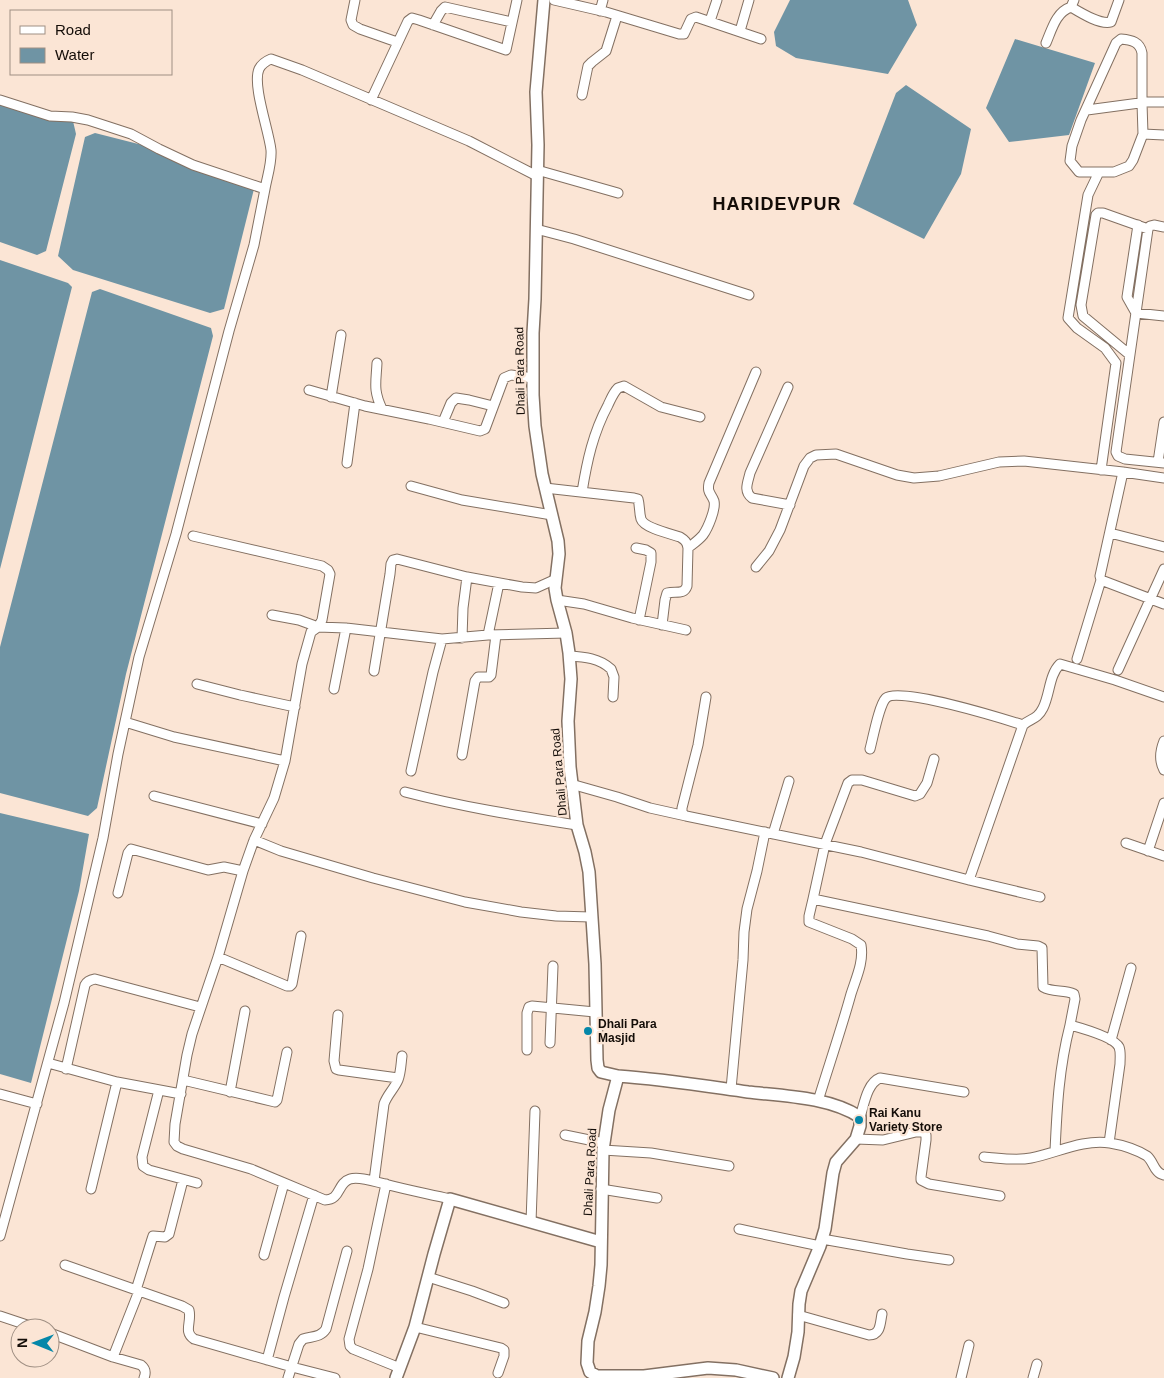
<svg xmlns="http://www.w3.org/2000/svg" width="1164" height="1378" font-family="Arial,sans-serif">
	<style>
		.water { fill: #6f94a4 }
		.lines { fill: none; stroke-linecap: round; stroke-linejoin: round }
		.minor-casing { stroke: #837062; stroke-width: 11 }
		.tertiary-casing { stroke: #837062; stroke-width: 14 }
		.minor { stroke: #fff; stroke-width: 9 }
		.tertiary { stroke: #fff; stroke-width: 11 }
		.poi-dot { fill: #0487a9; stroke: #fbe5d5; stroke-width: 2 }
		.labels { text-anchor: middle; stroke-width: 4.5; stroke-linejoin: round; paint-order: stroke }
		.street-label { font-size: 12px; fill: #140d08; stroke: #fbe5d5 }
		.poi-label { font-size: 12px; font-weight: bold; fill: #140d08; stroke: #fbe5d5; text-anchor: start }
		.district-label { font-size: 18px; font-weight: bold; letter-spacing: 1px; fill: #140d08; stroke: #fbe5d5 }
	</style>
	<rect width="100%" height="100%" fill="#fbe5d5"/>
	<path class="water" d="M790,0h118l9,25 -29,49 -92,-16 -20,-12 -2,-14z
		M1015,39l80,24 -26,72 -60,7 -23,-34z
		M906,85l65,44 -10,45 -37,65 -71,-35 43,-111z
		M0,96l73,25 3,13 -30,117 -9,4 -37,-13z
		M95,133l63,16 96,40 -30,120 -14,4 -137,-43 -15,-14 27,-119z
		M0,260l68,23 4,4 -72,282z
		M100,289l111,39 2,8 -87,338 -29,134 -9,8 -88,-23v-146l92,-355z
		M0,813l89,21 -10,57 -48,192 -31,-9z"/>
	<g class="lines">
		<g class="minor-casing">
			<path id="minor" d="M355,0l-4,20 2,5 7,4 37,13
				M554,0l52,12 73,22h5l7,-15 5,-2 65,22
				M1071,7c10,6 29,18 40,15l8,-22
				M600,11l3,-11
				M710,21l7,-21
				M433,25l8,-14 4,-4 67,15
				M740,31l9,-31
				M1046,43c6,-14 10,-31 25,-36l3,-7
				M582,95l6,-29 4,-4 14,-11 11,-35
				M0,100l50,16 22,1 16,3 43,14 28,15 34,16 72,24c2,-12 7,-26 6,-39 -2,-19 -19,-65 -12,-81 3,-6 7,-8 12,-10l31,11 167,71 68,35
				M371,100l37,-79 4,-3 7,2 87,30 11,-50
				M1087,110l60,-8h17
				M1143,134l21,1
				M537,170l81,23
				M1099,172h15l15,-6 4,-6 10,-26 -1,-31v-50c-2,-11 -10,-13 -21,-14l-5,4 -35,77 -9,26 -2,15 9,11h20l-11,23 -20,123 9,10 28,20 11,15 -15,107
				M1138,225l-11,72 9,16 28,3
				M1164,227l-10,-2 -4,1 -2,3 -32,223 2,4 7,3 39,4
				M536,229l38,10 175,56
				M1130,355l-47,-39 -2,-11 15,-90 2,-2h5l45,16
				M377,363c-1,20 -4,27 5,46
				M788,387l-38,86c-2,9 -7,18 2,25l38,7
				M309,390l56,16 64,13 51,12 5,-2 19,-51 7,-3 22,3
				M331,397l10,-62
				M443,422l8,-19 5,-5 13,2 24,6
				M1158,462l6,-40
				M347,463l8,-60
				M1123,472l-23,104 1,4 63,24
				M411,486l51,14 90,15
				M545,488l89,10 4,1c2,7 1,13 3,20 3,9 30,15 39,18 5,3 7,5 8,11l-1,38c-3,9 -11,5 -20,7l-2,7 -3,25
				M582,492c5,-31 11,-59 26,-87 3,-6 5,-12 10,-17l6,-2 37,21 39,10
				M1110,533l54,14
				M193,536l129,30 6,4 2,4 -8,46 -4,7 -7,5 -9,32 -17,97 -11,37 -20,42 -11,31 -25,86 -26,77 -5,21 -12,69 -1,18 3,4 6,3 68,20 74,31c16,0 12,-17 25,-21 9,-3 26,3 35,5 22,6 44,10 65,15
				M636,548l10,2 5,3v9l-12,58
				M688,548c5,-4 11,-8 15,-13 5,-7 13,-26 11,-34 -3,-8 -7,-8 -5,-18l47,-111
				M756,567l13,-16 11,-21 24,-64 6,-8 6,-3 20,-1 61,21 17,3 25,-2 60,-14 25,-1 99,11 41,6
				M557,600l27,4 48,14 54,12
				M272,615l27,5 19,7 28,1 96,11 46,-4 78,-2
				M488,635l11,-52
				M462,638l1,-30 4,-31
				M569,656c16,1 30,2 42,13l3,8 -1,20
				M1077,659l24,-79
				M1118,670l46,-101
				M374,671l16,-97 1,-10 2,-4 4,-1 70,18 55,10 14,1 20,-9
				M197,684l43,11 55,12
				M334,689l12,-61
				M706,697l-8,48 -16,63v5l4,3 175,36 108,28 71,17
				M125,722l49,15 111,24
				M1164,741c-4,10 -5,20 0,29
				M870,749c3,-11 9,-44 16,-51 12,-12 118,21 137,27
				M462,755l13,-74 3,-4h11l2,-2 5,-40
				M411,771l22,-99 9,-33
				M571,784l46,13 33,11 36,8
				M405,792c57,15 114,24 172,33
				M154,796l108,28
				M773,834l16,-53
				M254,840l27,11 92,27 92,24 56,10 35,4 35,1
				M1126,843l38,13
				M1148,851l16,-48
				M969,880l54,-155c8,-7 14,-5 20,-17 7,-14 6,-33 17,-44l55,16 49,17
				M118,893l10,-40 3,-4 77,21 16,-3 19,4
				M813,899l12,-55 23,-61 4,-3h10l53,16 5,-2 7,-11 7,-24
				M218,957l69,29h3l2,-2 9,-48
				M338,1015l-4,46 2,8 3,1 59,8
				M1111,1040l20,-72
				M550,1043l3,-77
				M527,1050v-37l2,-6 3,-1 63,6
				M48,1063l69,19 64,12
				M66,1069l19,-84c2,-4 5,-5 10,-6l105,28
				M183,1080l92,22 2,-2 10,-48
				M731,1089l12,-129 1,-28 3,-23 10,-38 8,-39
				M159,1090l-17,67 1,9 6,4 48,13
				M230,1092l15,-81
				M0,1094l37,10
				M818,1101c11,-36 23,-71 33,-107 5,-16 13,-32 10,-49l-9,-6 -43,-17v-6l4,-17 175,37 29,8 21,2 4,2 1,39c10,6 21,2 31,7l1,5 -5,26c11,3 44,12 49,22 2,5 1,11 1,17l-11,79
				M860,1117c4,-12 7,-34 20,-39l84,14
				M565,1135l39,8
				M856,1139l27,1 33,-8h7l3,3v5l-5,37v3l8,4 71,12
				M603,1150l48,3 78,13
				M1055,1151c2,-44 4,-83 15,-126
				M984,1157c15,1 32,4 47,1 26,-5 51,-19 79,-15 12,2 27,7 37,13 7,6 7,17 17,19
				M374,1181l10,-77c3,-9 10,-15 14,-24 3,-8 3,-17 4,-24
				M386,1184l-18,85 -19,70 1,7 3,3 47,19
				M91,1189l26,-107
				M601,1189l56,9
				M531,1222l4,-111
				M739,1229l81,17
				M0,1236l64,-233 39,-165 15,-84 21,-97 37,-123 53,-203 25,-86 11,-56
				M822,1239l85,15 42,6
				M264,1255l20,-72
				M65,1265l117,41 7,4c3,12 -6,22 5,29l98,28 43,11
				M428,1277l44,14 32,12
				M136,1290l16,-51 1,-3 12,1 4,-3 14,-54
				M798,1315l71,20c12,0 11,-12 13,-21
				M0,1316l36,12
				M415,1327l86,21 3,2v6l-6,17
				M50,1333l63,24 28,8c5,4 5,8 3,13
				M113,1357l26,-66
				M267,1360l17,-63 30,-102
				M288,1378l11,-34 4,-5c9,-3 17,-1 23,-10l21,-78
				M961,1378l8,-33
				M1033,1378l4,-14"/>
		</g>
		<g class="tertiary-casing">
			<path id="tertiary" d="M544,0l-8,92 2,53 -3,154 -2,34v62l2,31 7,48 16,67 1,13 -4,34 2,12 9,33 3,20 2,26 -3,42 2,46 7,58 8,27 4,20 6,92 2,96 1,8 3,4 17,4 -9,34 -6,40 -2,115 -2,21 -4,26 -7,29 -1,22 3,9 7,4h47l64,-8 28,2 37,8
				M618,1076c44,3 87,10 130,16 36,4 81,5 112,25v9l-4,13 -20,23 -3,11 -8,56 -5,17 -19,45 -2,13 -1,28 -4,25 -6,21
				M396,1378l19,-51 19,-73 16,-55 151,43"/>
		</g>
		<use href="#minor" class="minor"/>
		<use href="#tertiary" class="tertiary"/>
	</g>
	<g class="poi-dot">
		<circle cx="588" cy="1031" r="5"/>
		<circle cx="859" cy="1120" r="5"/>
	</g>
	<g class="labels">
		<g class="street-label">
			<text transform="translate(520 371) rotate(-91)" y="4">Dhali Para Road</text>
			<text transform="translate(559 772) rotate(-95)" y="4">Dhali Para Road</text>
			<text transform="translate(590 1172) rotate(-87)" y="4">Dhali Para Road</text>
		</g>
		<g class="poi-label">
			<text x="598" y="1028">Dhali Para<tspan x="598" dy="14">Masjid</tspan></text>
			<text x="869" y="1117">Rai Kanu<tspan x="869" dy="14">Variety Store</tspan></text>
		</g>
		<g class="district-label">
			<text x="777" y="210">HARIDEVPUR</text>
		</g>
	</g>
	<rect x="10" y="10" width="162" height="65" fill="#fbe5d5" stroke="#9f8f83"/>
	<rect x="20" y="26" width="25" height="8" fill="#ffffff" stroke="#9f8f83"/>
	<text x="55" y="35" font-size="15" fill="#140d08">Road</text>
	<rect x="20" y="48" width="25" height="15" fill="#6f94a4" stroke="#9f8f83"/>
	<text x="55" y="60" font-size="15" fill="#140d08">Water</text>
	<g transform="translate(35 1343) rotate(271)"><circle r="24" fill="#fbe5d5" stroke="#9f8f83"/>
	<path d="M0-4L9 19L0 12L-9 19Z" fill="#0487a9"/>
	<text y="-8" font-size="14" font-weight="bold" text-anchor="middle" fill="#140d08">N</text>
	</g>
</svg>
